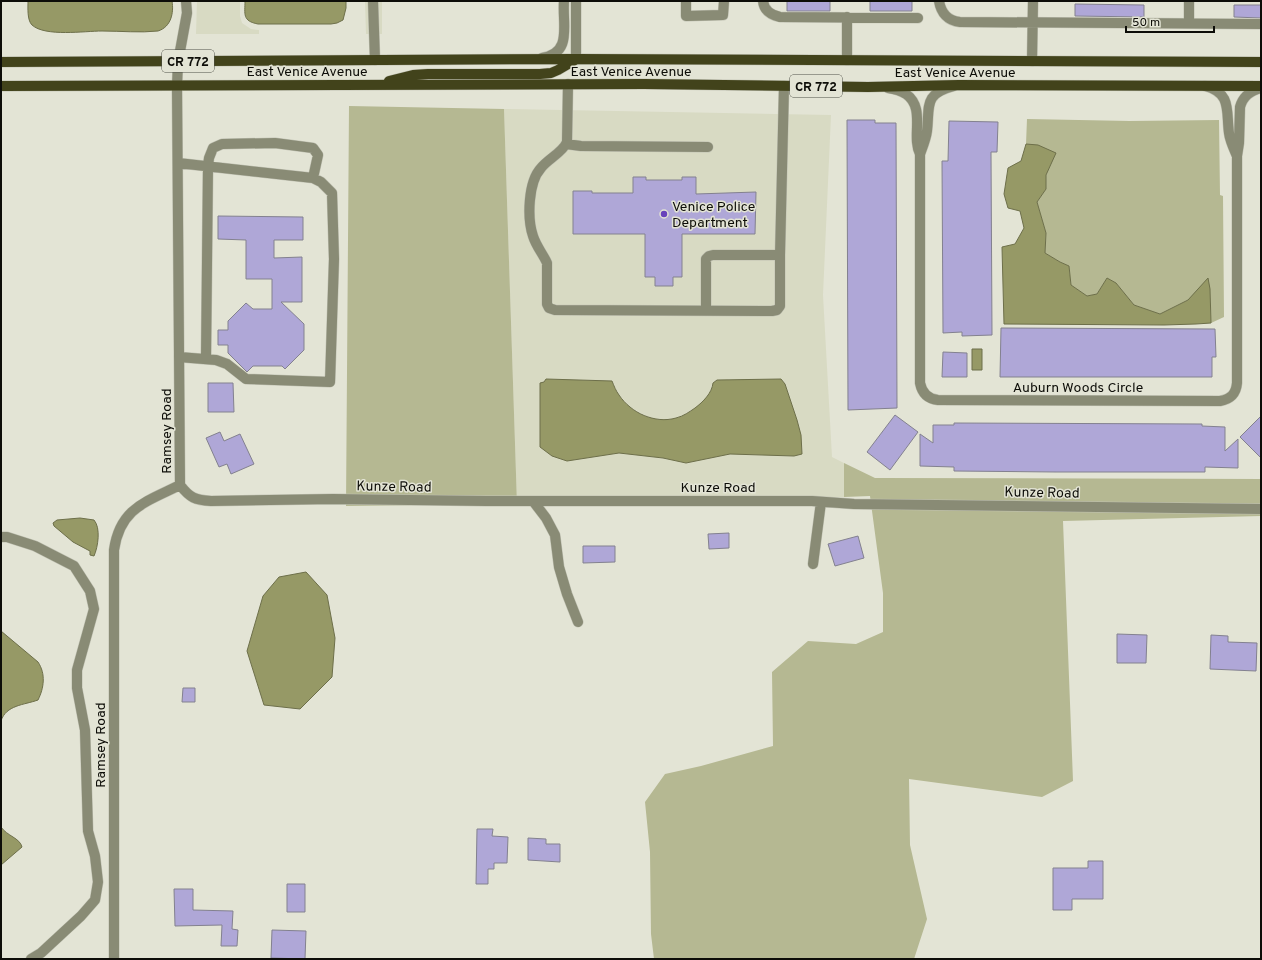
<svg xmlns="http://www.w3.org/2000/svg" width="1262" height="960" font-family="Overpass,sans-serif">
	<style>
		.built { fill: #d8dac3; fill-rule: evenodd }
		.green { fill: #b5b892 }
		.water { fill: #969966; stroke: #6d6f4a }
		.building { fill: #afa7d7; stroke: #83818f }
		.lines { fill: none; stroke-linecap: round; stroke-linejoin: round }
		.minor-casing { stroke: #c1c2b4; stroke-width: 11 }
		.major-casing { stroke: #c1c2b4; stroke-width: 11 }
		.minor { stroke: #898b75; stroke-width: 10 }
		.major { stroke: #42431b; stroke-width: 10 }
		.poi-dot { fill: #6843bb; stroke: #e3e4d5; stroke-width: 1.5 }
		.labels { text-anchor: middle; stroke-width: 3; stroke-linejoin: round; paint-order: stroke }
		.shield { fill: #e3e4d5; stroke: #4d4e46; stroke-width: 1 }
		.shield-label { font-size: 13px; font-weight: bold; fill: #0d0d08 }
		.street-label { font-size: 14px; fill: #0d0d08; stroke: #e3e4d5 }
		.poi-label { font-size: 14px; fill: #0d0d08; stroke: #e3e4d5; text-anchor: start }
	</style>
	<rect width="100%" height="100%" fill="#e3e4d5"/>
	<path class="built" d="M197,1h43v15l2,7 9,6 8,1v4h-63z
		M365,1h17v33h-16z
		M504,109l327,6 -8,180 9,162 12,6v34l-218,6 -109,1zM546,379l66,2 7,14 11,12 22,12h23l9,-4 18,-12 11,-14 16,-10 56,5 16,51 -54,19h-17l-44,9 -23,-5 -44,-5 -23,3 -8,2 -48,-11v-28l4,-37z"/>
	<path class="green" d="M349,106l155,3 13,395 -171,2z
		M1027,119l103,2 89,-1 1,75 3,1 1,121 -13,6 -1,-34 -50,25 -26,-9 -18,-22 -9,-5 -10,16 -10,2 -16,-11 -2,-19 -9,-4 -15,-9 1,-20 -9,-31 9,-13v-14l9,-22 -29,-9z
		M844,463l31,15 386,1v37l-198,5 10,260 -31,16 -133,-18 1,66 17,74 -13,40h-260l-3,-25 -1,-82 -5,-50 20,-28 36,-8 72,-20 -1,-74 36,-31 48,3 27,-12v-39l-13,-97 -26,1z"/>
	<path class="water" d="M28,1h144c2,12 -1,26 -14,30 -18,2 -37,0 -56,0 -17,0 -57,6 -70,-6 -5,-5 -4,-17 -4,-24z
		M245,1h101v7l-3,12 -6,3 -6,1h-73c-16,-3 -13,-10 -13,-23z
		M1026,144l12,1 18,8 -10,22v14l-9,13 9,31 -1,20 15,9 9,4 2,19 16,11 10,-2 10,-16 9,5 18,22 26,9 28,-14 20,-22 2,11 1,34 -15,1 -32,1 -160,-1 -2,-77 13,-3 9,-16 -4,-17 -12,-3 -4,-14 4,-26 13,-7z
		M972,349h10v21h-10z
		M546,379l66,2c2,5 4,10 7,14 12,18 36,29 57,23 8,-2 13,-6 19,-10 8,-6 17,-15 18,-25l4,-3 64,-1 4,5 12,36 4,15 1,19 -8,2 -64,-2 -44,9 -23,-5 -44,-5 -52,8 -15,-5 -12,-9v-64l4,-1z
		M80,518l14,2c7,8 4,27 0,36l-4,-1v-4l-2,-1 -15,-8 -19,-16 -1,-3 4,-3z
		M306,572l21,23 8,43 -3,39 -32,32 -36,-4 -17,-54 16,-55 16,-19z
		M1,631l37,31c8,12 6,26 0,38 -14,5 -32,5 -37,21z
		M1,827c6,9 19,11 21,20l-21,18z"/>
	<path class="building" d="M787,1h43v10h-43z
		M870,1h42v10h-42z
		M1075,4l69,1v12l-69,-1z
		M1234,5h27v13l-27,-1z
		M847,120h28v3h21l1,285 -49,2z
		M949,121l49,1 -1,30h-6l1,183 -30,1v-4l-19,1 -1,-172h6z
		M633,177h13v3h36v-3h14v17l60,-2 -1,42h-73v43h-9v9h-18v-9h-10v-43h-72v-43h19v2h41z
		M218,216l85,1v23h-29v18l28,-1v45h-21l23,22v26l-19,19 -3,-3h-29l-6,6 -19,-19v-8h-10v-15h10v-9l18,-18 7,6h19v-30h-26v-39l-28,-1z
		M1001,328l214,1 1,28h-4v20h-212z
		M943,352l24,1v24h-25z
		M208,383h25l1,29h-26z
		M895,415l23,17 -28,38 -23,-18z
		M1261,416v42l-21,-21z
		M954,423l248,1v2l23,1v24l13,-12v29l-33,-1v5h-149l-102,-1v-4l-34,-1v-32l13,9v-18h21z
		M220,432l4,9 16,-7 14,30 -23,10 -4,-10 -8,3 -13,-29z
		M729,533v15l-20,1 -1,-15z
		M858,536l6,22 -29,8 -7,-22z
		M583,546h32v16l-32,1z
		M1117,634l30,1 -1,28h-29z
		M1211,635l17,1v6l29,1 -1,28 -46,-2z
		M183,688h12v14h-13z
		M477,829h16l-1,7 16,1 -1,26h-13v6h-6v15h-12z
		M528,838l18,1v5h14v18l-32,-2z
		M1088,861h15v38h-31v11h-19v-42h35z
		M287,884h18v28h-18z
		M174,889h19v21l40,1 -1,18 6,1 -1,16h-16l1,-21 -47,1z
		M272,930l34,1 -1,28 -34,-1z"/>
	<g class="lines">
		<g class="minor-casing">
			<path id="minor" d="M373,1l2,59
				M576,1v58
				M686,1v15l37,-1 1,-14
				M763,1c1,10 8,14 17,16l138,1
				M939,1c2,12 9,20 21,21l301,2
				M1189,1v22
				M542,58c31,-5 20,-33 22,-57
				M847,60v-43
				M1032,61l1,-60
				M568,84l-1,58c-4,10 -19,17 -26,26 -13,14 -14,50 -8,68 3,10 10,18 14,27v41l2,4 6,2 217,1 5,-1 3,-4v-51h-67l-4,1 -3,3v51
				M1205,86c27,7 21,25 24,47 1,8 5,16 8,23
				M888,88c7,1 12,2 18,6 20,14 5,42 14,60v229c2,10 8,16 18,17l282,1c11,-2 16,-7 17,-18v-227l2,-13 1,-36c3,-11 10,-16 21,-19
				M566,144l15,2 127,1
				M920,154c3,-8 6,-15 7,-23 3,-25 -4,-37 27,-45
				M178,163l135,15 8,4 11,11 2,66 -4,123 -84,-3 -19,-15 -11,-4 -37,-3
				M780,255l4,-169
				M206,359l2,-193 1,-8 4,-10 9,-4 53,-1 38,5 5,7 -5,23
				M180,485c10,13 15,15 31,16l122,-2 154,2h325l42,3 407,5
				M180,485l-3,-399 1,-24 9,-49 -1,-12
				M533,501l13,17 9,17 4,32 8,27 11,28
				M1,537h6l28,9 39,20 16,25 4,18 -17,61v18l8,42 3,101 7,25 3,26 -3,18 -14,16 -40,37 -10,6
				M813,564l8,-62
				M114,959v-409c6,-42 32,-48 66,-65"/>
		</g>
		<g class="major-casing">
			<path id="major" d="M1,62l575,-3 685,3
				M389,81l24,-6 15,-1h112l11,-1 7,-3 17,-10
				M1,86l643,-2 224,3 91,-2 302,1"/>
		</g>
		<use href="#minor" class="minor"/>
		<use href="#major" class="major"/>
	</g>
	<circle class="poi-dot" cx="664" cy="214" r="4"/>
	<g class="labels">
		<g class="shield">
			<rect x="162" y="50" width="52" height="22" rx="3"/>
			<rect x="790" y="75" width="52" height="22" rx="3"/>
		</g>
		<g class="shield-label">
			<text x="188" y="66">CR 772</text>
			<text x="816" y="91">CR 772</text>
		</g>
		<g class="street-label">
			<text x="307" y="76">East Venice Avenue</text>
			<text x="631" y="76">East Venice Avenue</text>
			<text x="955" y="77">East Venice Avenue</text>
			<text x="1078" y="392">Auburn Woods Circle</text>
			<text transform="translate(166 431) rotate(-90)" y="5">Ramsey Road</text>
			<text transform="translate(394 486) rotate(1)" y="5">Kunze Road</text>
			<text x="718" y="492">Kunze Road</text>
			<text transform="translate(1042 492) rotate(1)" y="5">Kunze Road</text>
			<text transform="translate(100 745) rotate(-90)" y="5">Ramsey Road</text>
		</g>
		<g class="poi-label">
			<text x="672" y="211">Venice Police<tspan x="672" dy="16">Department</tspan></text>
		</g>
	</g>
	<rect width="1262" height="960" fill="none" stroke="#0d0d08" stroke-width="4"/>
	<path d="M1126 26v6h88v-6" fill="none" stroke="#0d0d08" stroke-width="2"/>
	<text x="1132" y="26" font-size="12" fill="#0d0d08" stroke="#e3e4d5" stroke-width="3" paint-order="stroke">50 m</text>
</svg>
